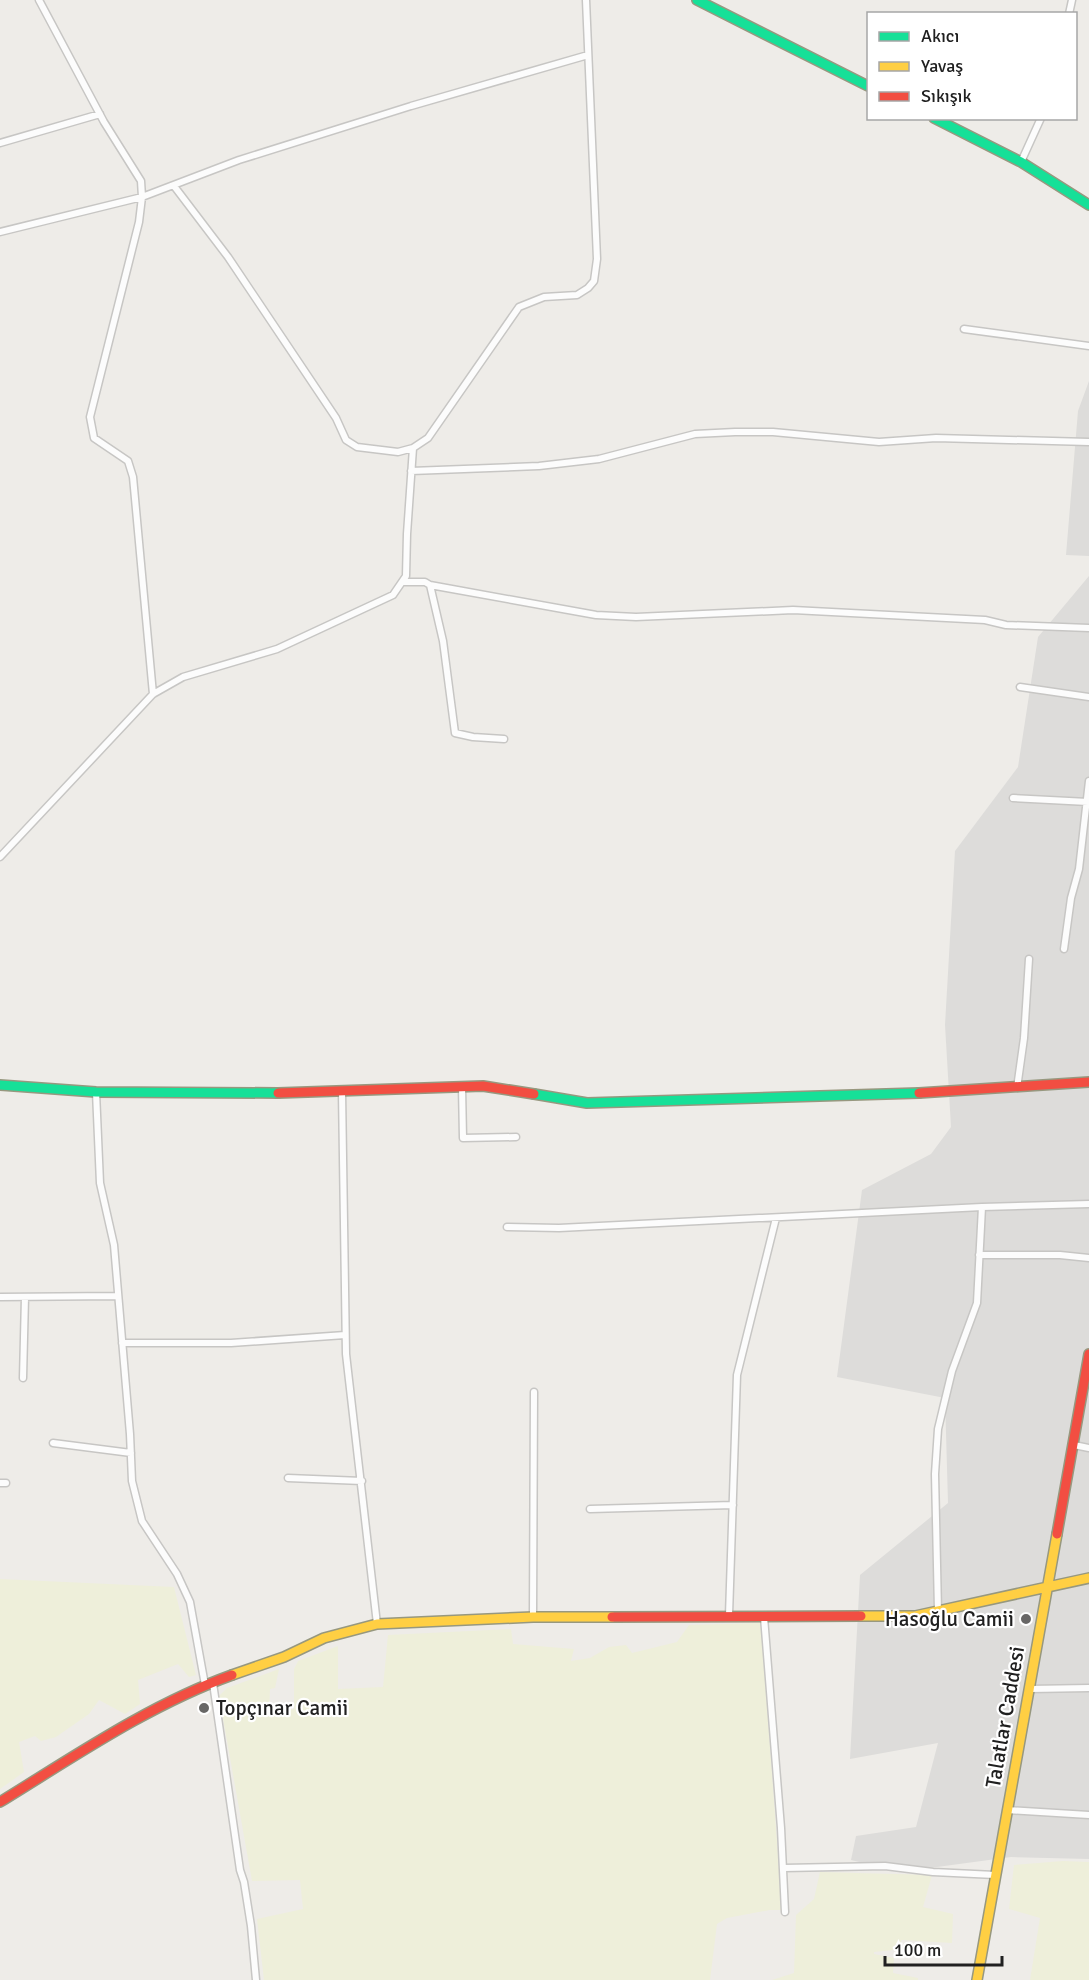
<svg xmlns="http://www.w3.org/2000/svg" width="1089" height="1980" font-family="Signika,sans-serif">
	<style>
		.residential { fill: #dddcda }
		.farmland { fill: #eeefda }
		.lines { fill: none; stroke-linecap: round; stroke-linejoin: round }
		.street-casing { stroke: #c7c6c4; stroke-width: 9 }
		.fast-casing { stroke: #97987f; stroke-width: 12 }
		.slow-casing { stroke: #97987f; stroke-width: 12 }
		.jam-casing { stroke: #97987f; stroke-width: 12 }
		.street { stroke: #fcfcfc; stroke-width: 6 }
		.fast { stroke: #16e098; stroke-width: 9 }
		.slow { stroke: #ffcf43; stroke-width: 9 }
		.jam { stroke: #f24e42; stroke-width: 9 }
		.poi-dot { fill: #686766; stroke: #fff; stroke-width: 2 }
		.labels { text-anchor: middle; stroke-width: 4.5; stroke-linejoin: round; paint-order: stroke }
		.poi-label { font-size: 21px; fill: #202020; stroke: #fff; text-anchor: end }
		.street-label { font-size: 21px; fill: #202020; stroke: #fff }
	</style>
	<rect width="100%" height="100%" fill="#eeece8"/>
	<path class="residential" d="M1089,381v175l-23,-1 12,-144z
		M1089,576v1283l-78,-2 -111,15 -49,-12 5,-24 60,-9 22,-84 -88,16 10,-184 88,-72 -3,-105 -108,-21 25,-187 69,-36 20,-27 -6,-102 10,-174 63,-84 20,-130z"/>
	<path class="farmland" d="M0,1579l174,8 22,88 -7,2 -11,-13 -40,16 2,24 -15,10 -26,-14 -10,14 -33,23 -15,4 -6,-5 -16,6 5,30 -24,17z
		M761,1623l21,287h-12l-43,8 -10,6 -7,56h-446l-7,-61 46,-10 -3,-29 -48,1 -33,-185 8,-8 52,-19 -4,19 -5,1 -1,22 25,-2v-40l4,-8 40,-15v43l45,-2 5,-52 123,-6 2,15 61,5 -3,12 19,-3 19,-11 17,-2 6,8 45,-11 12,-17z
		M1063,1861l26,1v118h-59l10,-62 -31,-9 5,-44z
		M820,1872l112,3 -9,32 30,7 -1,29 -50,-3 -8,10 -20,2v2l20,4 -1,15 25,5v2h-146l22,-7 2,-58 18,-16z"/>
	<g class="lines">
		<g class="street-casing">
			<path id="street" d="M39,0l65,122 37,59 1,16 -3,25 -49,195 4,21 34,23 5,16 20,217
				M1069,14l3,-14
				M0,143l100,-29
				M1021,162l20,-44
				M174,186l54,71 108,161 10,22 11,7 41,5 15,-4 15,-10 91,-131 25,-10 33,-2 11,-7 6,-7 3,-22 -11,-259
				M0,232l142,-35 97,-37 172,-54 177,-51
				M964,329l125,17
				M411,471l128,-5 60,-7 96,-25 40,-2h38l106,10 57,-4 153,4
				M402,582h23l5,3 13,56 12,92 18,4 31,2
				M430,585l166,30 40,2 157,-7 192,10 21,5 83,3
				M1020,687l69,10
				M1013,798l75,4
				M0,857l153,-163 30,-17 94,-28 116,-54 13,-19 1,-42 6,-86
				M1064,949l7,-51 8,-29 10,-88
				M462,1087l1,51 53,-1
				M1017,1088l7,-50 5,-79
				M96,1092l4,91 14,62 16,189 2,47 10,40 35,53 13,28 15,83
				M342,1092l4,262 31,270
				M507,1227l52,1 423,-21 107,-3
				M979,1255h81l29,3
				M0,1297l118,-1
				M122,1343h109l114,-8
				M23,1378l2,-81
				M53,1443l78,10
				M1074,1445l15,3
				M288,1478l74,3
				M0,1483h6
				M590,1509l143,-4
				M938,1611l-3,-137 3,-45 14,-58 25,-68 5,-96
				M729,1615l8,-240 39,-157
				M533,1617l1,-225
				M764,1617l17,211 4,84
				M213,1683l27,187 4,12 7,44 5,54
				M1030,1689l59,-1
				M1007,1810l82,5
				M784,1868l101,-2 48,6 62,3"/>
		</g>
		<g class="fast-casing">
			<path id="fast" d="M697,0l171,86
				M934,118l87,44 68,43
				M0,1085l96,7 182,1
				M534,1094l53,9 332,-10"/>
		</g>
		<g class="slow-casing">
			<path id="slow" d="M861,1616h54l174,-38
				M232,1675l52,-18 40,-19 53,-14 156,-7h79
				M977,1980l80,-446"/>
		</g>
		<g class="jam-casing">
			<path id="jam" d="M278,1093l205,-7 51,8
				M919,1093l170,-11
				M1057,1534l32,-180
				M612,1617l249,-1
				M0,1802c75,-46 149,-97 232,-127"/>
		</g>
		<use href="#street" class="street"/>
		<use href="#fast" class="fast"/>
		<use href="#slow" class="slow"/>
		<use href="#jam" class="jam"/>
	</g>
	<g class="poi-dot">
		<circle cx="1026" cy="1619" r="6"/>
		<circle cx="204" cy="1708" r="6"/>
	</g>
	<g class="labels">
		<g class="poi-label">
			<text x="1014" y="1626">Hasoğlu Camii</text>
			<text x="216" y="1715" text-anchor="start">Topçınar Camii</text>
		</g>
		<g class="street-label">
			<text transform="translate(1005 1717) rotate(-80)" y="7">Talatlar Caddesi</text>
		</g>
	</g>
	<rect x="867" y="12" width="210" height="108" fill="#ffffff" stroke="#a6a6a6" stroke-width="1.5"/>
	<rect x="879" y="32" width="30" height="9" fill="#16e098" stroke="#a6a6a6" stroke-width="1.5"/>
	<text x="921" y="42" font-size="18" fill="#202020">Akıcı</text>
	<rect x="879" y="62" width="30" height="9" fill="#ffcf43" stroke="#a6a6a6" stroke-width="1.5"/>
	<text x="921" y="72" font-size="18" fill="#202020">Yavaş</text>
	<rect x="879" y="92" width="30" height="9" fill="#f24e42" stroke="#a6a6a6" stroke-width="1.5"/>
	<text x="921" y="102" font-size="18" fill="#202020">Sıkışık</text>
	<path d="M885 1956v9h117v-9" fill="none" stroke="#202020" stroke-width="3"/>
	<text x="894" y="1956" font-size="18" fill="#202020" stroke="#ffffff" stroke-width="4.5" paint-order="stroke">100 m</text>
</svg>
